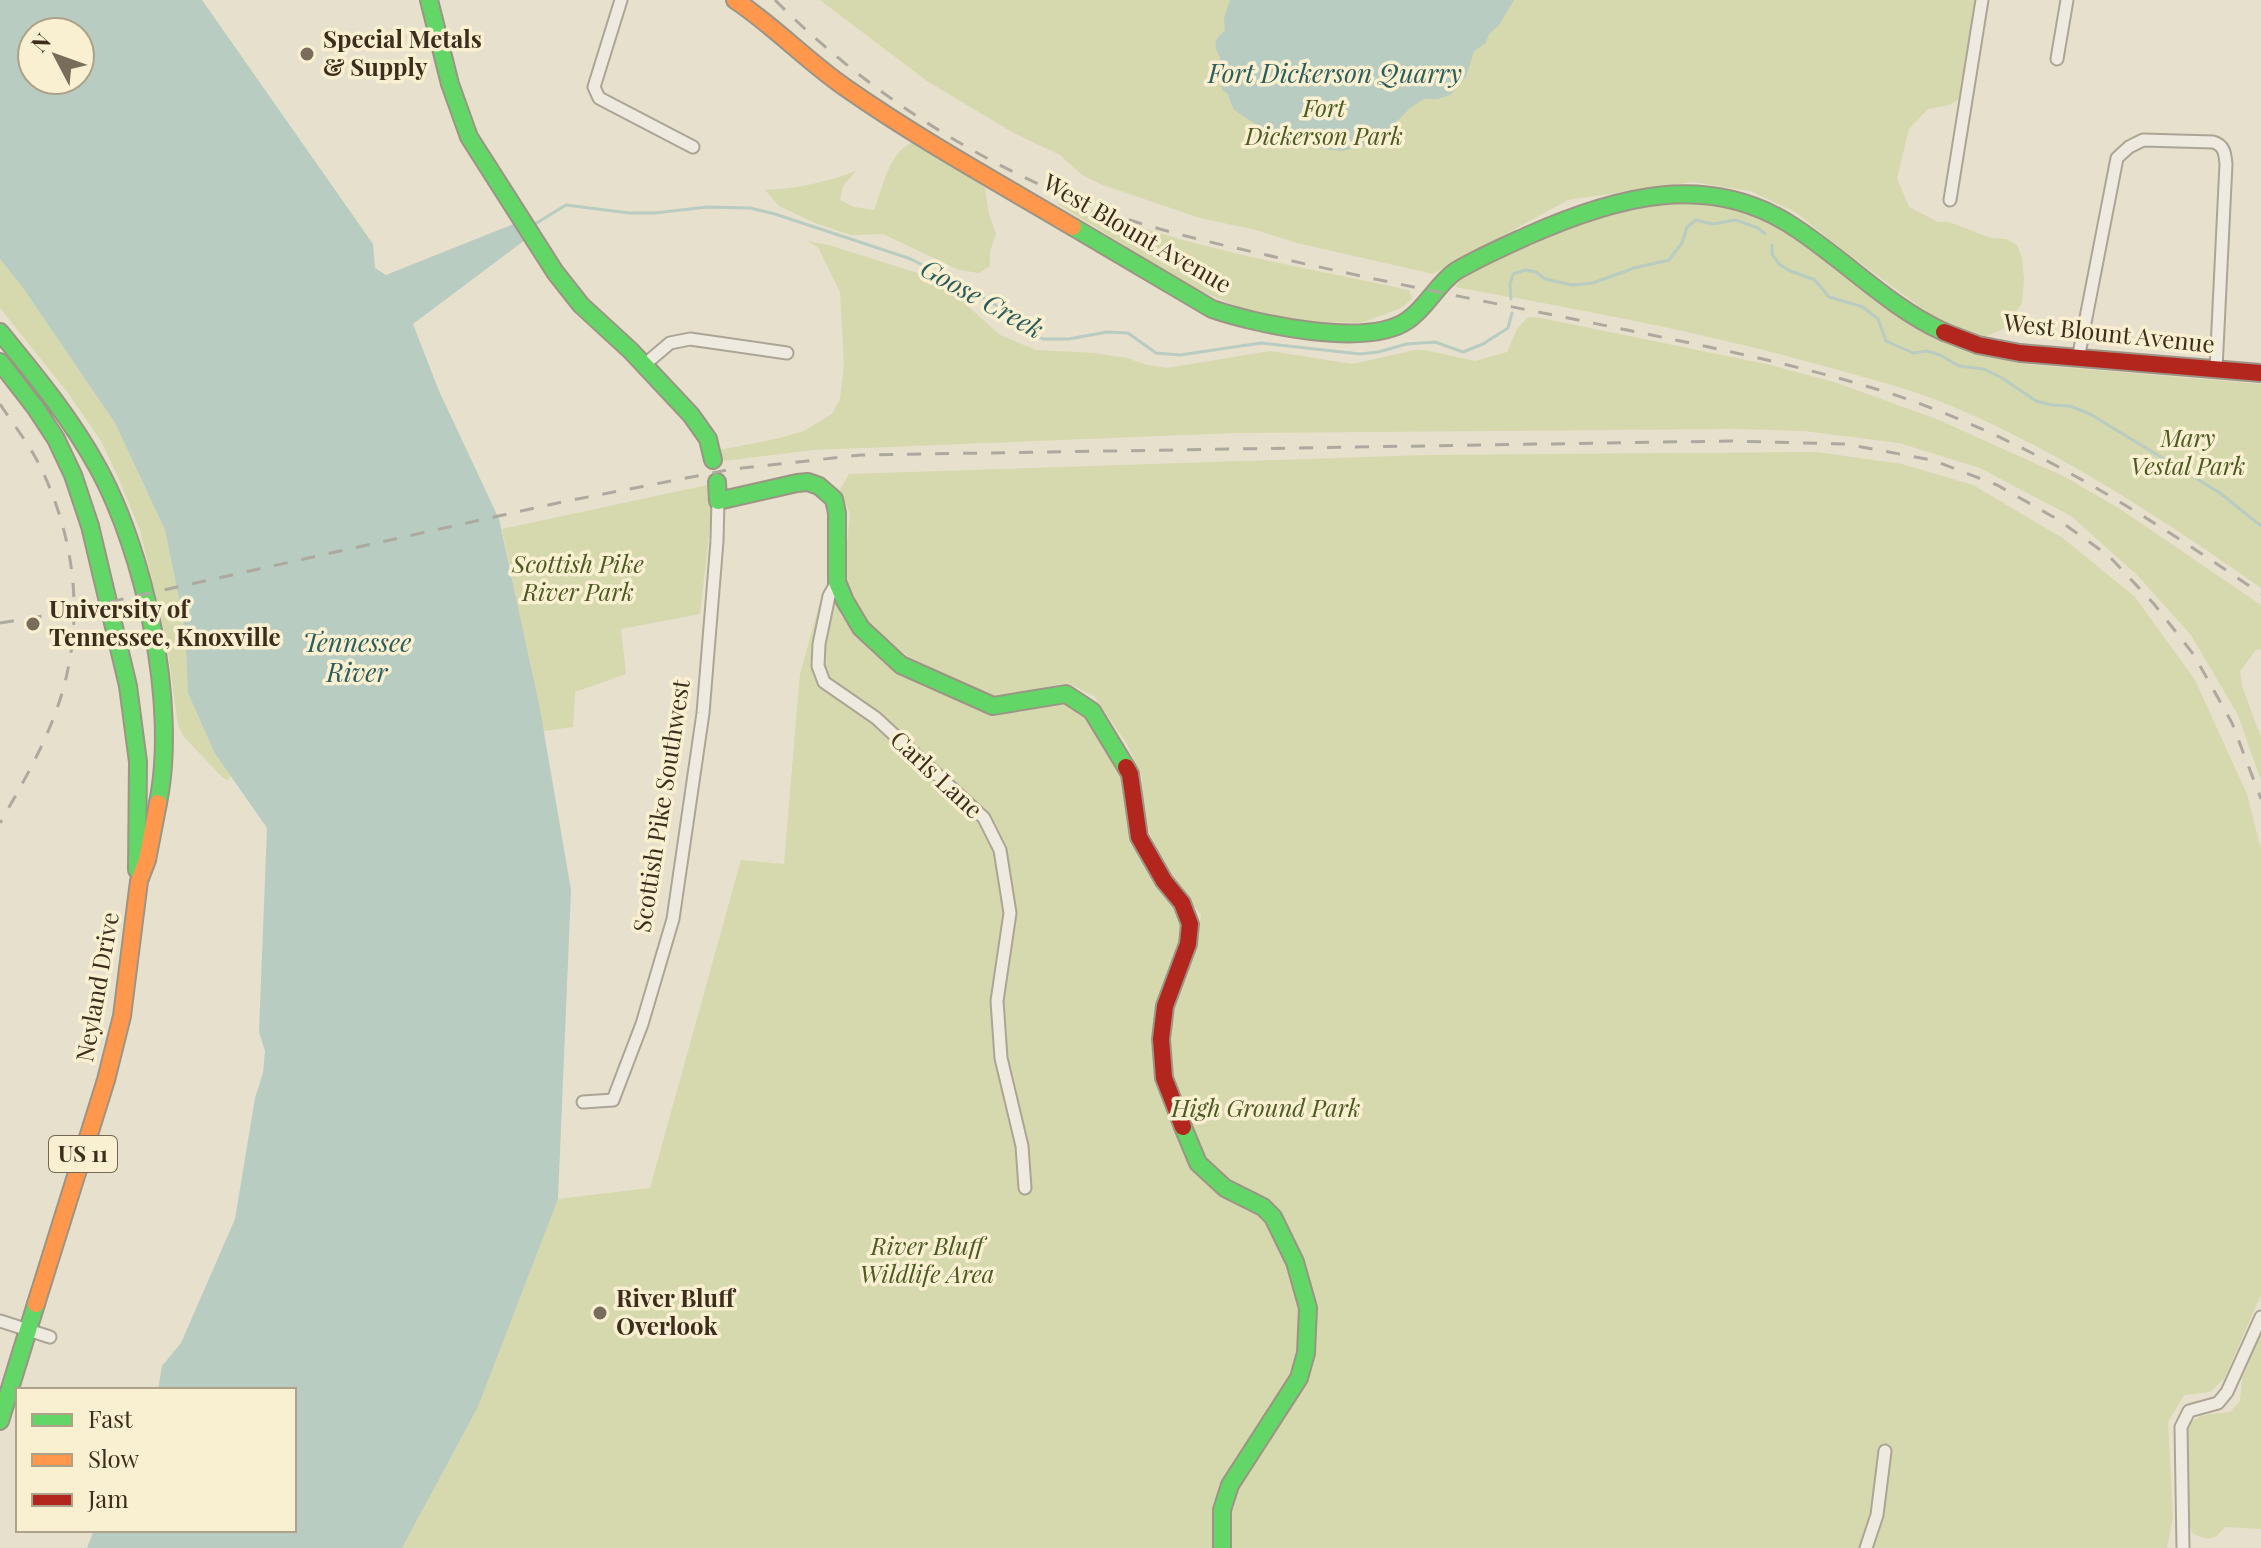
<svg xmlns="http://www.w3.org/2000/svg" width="2261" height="1548" font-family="'Playfair Display',serif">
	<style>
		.green { fill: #d6d8ad }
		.water { fill: #b8ccc1; fill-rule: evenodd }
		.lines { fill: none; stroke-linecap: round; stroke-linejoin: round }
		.stream { stroke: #b8ccc1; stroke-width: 3 }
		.street-casing { stroke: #aca596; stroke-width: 15 }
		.fast-casing { stroke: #9c9485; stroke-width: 20 }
		.slow-casing { stroke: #9c9485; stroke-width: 20 }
		.jam-casing { stroke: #9c9485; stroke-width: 20 }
		.street { stroke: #eeeadf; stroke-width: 11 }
		.fast { stroke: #63d668; stroke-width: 16 }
		.slow { stroke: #ff974d; stroke-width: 16 }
		.jam { stroke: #b3261e; stroke-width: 16 }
		.rail { stroke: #ada99f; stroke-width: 3; stroke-dasharray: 14 14; stroke-linecap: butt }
		.poi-dot { fill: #786c5a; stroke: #f9efd1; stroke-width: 3 }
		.labels { text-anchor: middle; stroke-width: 7; stroke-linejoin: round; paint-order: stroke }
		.shield { fill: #f9efd1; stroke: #756752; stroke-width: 2 }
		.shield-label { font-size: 22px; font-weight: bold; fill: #3c2d1c }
		.poi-label { font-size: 24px; font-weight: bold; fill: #3c2d1c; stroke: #f9efd1; text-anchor: start }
		.park-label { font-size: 24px; font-style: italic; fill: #4a5a21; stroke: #f9efd1 }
		.street-label { font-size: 24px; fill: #3c2d1c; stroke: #f9efd1 }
		.water-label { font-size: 26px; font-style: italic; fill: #2a5d5b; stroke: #f9efd1 }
	</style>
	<rect width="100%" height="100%" fill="#e7e0cc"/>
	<path class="green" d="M820,0h1157l-16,98 -12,7 -21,4 -19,20 -12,49 12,29 29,15h11l42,16 15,1 11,6 5,13 2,22 -2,23 -15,23 -6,4 -17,7 -47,-18 -85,-62 -57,-45 -45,-21 -57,-9 -125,18 -135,74 -136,-31 -41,-13 -56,-12 -97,-33 -21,-10 -22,-20 -48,-23 -85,-51z
		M913,142l43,25 29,21 4,26 7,20 -6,17v15l-11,7 -20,-3 -76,-36 -32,1 -36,-12 -36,-17 -14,-16c31,-1 62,-8 91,-19l-13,15 -3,14 14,7 20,3c9,-21 14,-58 39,-68z
		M1066,199c108,48 228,66 343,91l3,9 -11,9 -40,15 -57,-2 -63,-13 -52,-22 -131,-82z
		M1676,202l35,2 28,6 49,20 97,76 39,25 25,13 73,20 239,20v204c-97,-68 -197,-134 -307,-181 -41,-18 -94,-31 -138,-43 -119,-33 -240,-55 -361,-77l9,-10c72,-35 132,-65 212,-75z
		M807,241l22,4 98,31 26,17 47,42 36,15 58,3 33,5 20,7 20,3 103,-17 82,13 63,-14h10l50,11 32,-9 10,-23 11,-12 13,1 225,46 68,18 105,38 126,57 55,32 141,96v44l-5,1 -16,21 2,15 19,51v44l-23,-66 -47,-80 -54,-60 -66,-59 -91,-48 -81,-25 -95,-12 -71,-2 -497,4 -422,17 -92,11 -2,-11 56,-11 28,-8 28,-17 8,-15 4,-35 -4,-72 -22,-45z
		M0,259l21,26 94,138 50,107 20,98 3,65 26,59 17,24 -3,4 -5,-2 -39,-41 -6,-12 -12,-87 -26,-108 -22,-53 -17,-36 -33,-48 -68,-85z
		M1816,452l86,12 71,21 91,54 71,58 60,83 52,114 14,56v445l-37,84 -14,13 -26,3 -16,27 5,95 -6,31h-1765l76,-141 80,-208 92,-11 91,-328 43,4 16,-190 20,-72 9,-11 5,1 7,24 8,9 12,3 40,37 92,41 73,-12 26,17 38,63 9,63 25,44 18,22 8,21 -2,20 -23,62 -4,33 3,39 8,18 6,-7 -8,-20 1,-40 3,-23 24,-65 3,-26 -33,-42 -24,-53 -2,-43 -15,-33 -33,-48 -27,-13 -73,14 -85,-40 -43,-36 -19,-39 -2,-19 5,-49 -10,-24 9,-16 577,-19z
		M712,484l1,17 -13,113 -79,15 5,45 -51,18 -2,35 -30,4 -41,-202z
		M2261,1329v200l-36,-2c-11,14 -17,14 -33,6l-5,-19 -1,-86c11,-15 27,-14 44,-16l10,-11 2,-22z"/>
	<path class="water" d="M0,0h202l171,244 2,24 11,7 130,-52 9,17 -112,84 26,67 60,128 41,190 31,181 -13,309 -80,208 -76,141h-315l7,-18h200v-140h-136l4,-24 19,-23 54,-124 20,-121 8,-25 2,-22 -6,-19 8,-204 -53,-76 -26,-59 -3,-65 -20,-98 -50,-107 -94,-138 -21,-26zM32,32h48v48h-48z
		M1230,0h284l-15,25 -10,9 -3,9 -12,8 -8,26 -16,18 -13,4h-13l-14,9 -30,31 -18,8 -21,4 -16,-2 -17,-5 -19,-1 -13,-6 -42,-27 -7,-17 -5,-3 -3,-20 1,-13c-7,-10 -6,-19 5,-26l-1,-13z"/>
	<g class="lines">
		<path class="stream" d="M535,224l31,-19 63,8h26l52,-6 43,1 25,6 136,45 82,44 34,27 16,9h26l38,-7 21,1 28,20 24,2 81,-12 99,11 18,-2 29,-8 28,-2 28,10 20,-8 25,-16 4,-15
			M1772,245v9l7,10 9,6 27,10 14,17 34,10 15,12 8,22 27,12 14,-2 13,4 19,11 25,3 18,9 34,23 16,4 18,1 20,8 130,79 41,33
			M1511,299l-1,-15 3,-10 12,-4 11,2 9,7 27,6 21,-2 41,-15 35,-8 13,-17 5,-16 9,-7 16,4 24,-4 22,8 7,6"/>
		<g class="street-casing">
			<path id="street" d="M621,0l-27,87 5,11 94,49
				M2057,59l10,-59
				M1950,200l32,-200
				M2078,359l39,-201 12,-11 14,-7 70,2c11,3 12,11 13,22l-10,205
				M644,365l26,-22 20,-4 97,14
				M837,582l-8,14 -10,48 -1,22 6,16 52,36 108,100 16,32 10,63 -13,88 4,57 21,88 3,42
				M583,1102l30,-2 29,-76 31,-105 30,-206 14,-172 1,-40
				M0,1321l50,16
				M1866,1548l11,-33 8,-64
				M2183,1548l-2,-121 8,-16 29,-8 9,-11 34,-75"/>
		</g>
		<g class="fast-casing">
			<path id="fast" d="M429,0l21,84 19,53 86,135 26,33 50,46 60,64 17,24 5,21
				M1073,227l139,82c44,15 156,40 196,11 19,-13 29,-36 48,-49 22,-13 47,-24 71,-35 88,-39 181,-66 267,-9 51,33 95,80 150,105
				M0,332c35,43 70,85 97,134 48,86 81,239 61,337
				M0,362l35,45 21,32 17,36 17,51 38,160 10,76 -1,108
				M717,482l1,19 79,-18 11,-1 11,4 15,13 3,14v69l8,19 16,27 40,37 92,41 73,-12 26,17 34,56
				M1183,1127l15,36 27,25 38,19 10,10 22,45 13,46 -2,45 -7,25 -69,107 -8,25v38
				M0,1421l36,-117"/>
		</g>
		<g class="slow-casing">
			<path id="slow" d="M735,0c39,26 72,61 111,88 73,51 151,94 227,139
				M36,1304l70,-224 16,-64 17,-135 8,-21 11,-57"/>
		</g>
		<g class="jam-casing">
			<path id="jam" d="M1944,332l34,13 42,8 241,20
				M1126,767l4,7 9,63 25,44 18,22 8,21 -2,20 -23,62 -4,33 3,39 19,49"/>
		</g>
		<use href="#street" class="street"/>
		<use href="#fast" class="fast"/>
		<use href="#slow" class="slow"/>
		<use href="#jam" class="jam"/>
		<path class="rail" d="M775,0c98,99 225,178 358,221 47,15 95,25 142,36 117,27 235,49 352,73 88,18 176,36 262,63 135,44 256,121 372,201
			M0,404c13,20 29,40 40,62 38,78 46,166 15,248 -14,38 -35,74 -55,109
			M0,623l55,-9 507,-112 171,-33 128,-14 870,-14 114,3 87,16 65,25 60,34 52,37 45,48 40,51 38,68 29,76"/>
	</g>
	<g class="poi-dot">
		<circle cx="307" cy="54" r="8"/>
		<circle cx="33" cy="624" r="8"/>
		<circle cx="600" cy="1313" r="8"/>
	</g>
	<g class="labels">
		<rect class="shield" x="49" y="1136" width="68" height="36" rx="6"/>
		<g class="shield-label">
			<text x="83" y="1162">US 11</text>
		</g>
		<g class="poi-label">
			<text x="323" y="48">Special Metals<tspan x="323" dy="28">&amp; Supply</tspan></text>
			<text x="49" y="618">University of<tspan x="49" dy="28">Tennessee, Knoxville</tspan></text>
			<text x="616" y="1307">River Bluff<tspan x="616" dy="28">Overlook</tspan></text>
		</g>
		<g class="park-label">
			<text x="1324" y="117">Fort<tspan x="1324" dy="28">Dickerson Park</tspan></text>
			<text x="2188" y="447">Mary<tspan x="2188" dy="28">Vestal Park</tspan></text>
			<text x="578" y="573">Scottish Pike<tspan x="578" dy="28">River Park</tspan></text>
			<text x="1266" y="1117">High Ground Park</text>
			<text x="927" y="1255">River Bluff<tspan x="927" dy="28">Wildlife Area</tspan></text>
		</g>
		<g class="street-label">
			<text transform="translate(1137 234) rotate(30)" y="8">West Blount Avenue</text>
			<text transform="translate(2109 334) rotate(6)" y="8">West Blount Avenue</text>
			<text transform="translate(936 775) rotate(43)" y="8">Carls Lane</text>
			<text transform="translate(662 806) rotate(-81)" y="8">Scottish Pike Southwest</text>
			<text transform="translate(98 987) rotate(-80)" y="8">Neyland Drive</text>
		</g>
		<g class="water-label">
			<text x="1335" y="83">Fort Dickerson Quarry</text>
			<text transform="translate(982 299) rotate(29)" y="9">Goose Creek</text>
			<text x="357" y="652">Tennessee<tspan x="357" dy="30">River</tspan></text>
		</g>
	</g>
	<rect x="16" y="1388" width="280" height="144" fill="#f9efd1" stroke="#ada189" stroke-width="2"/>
	<rect x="32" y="1414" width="40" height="12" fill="#63d668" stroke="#ada189" stroke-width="2"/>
	<text x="88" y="1428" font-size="24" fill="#3c2d1c">Fast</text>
	<rect x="32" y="1454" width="40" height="12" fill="#ff974d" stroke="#ada189" stroke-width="2"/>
	<text x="88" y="1468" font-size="24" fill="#3c2d1c">Slow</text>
	<rect x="32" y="1494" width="40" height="12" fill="#b3261e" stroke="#ada189" stroke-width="2"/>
	<text x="88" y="1508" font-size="24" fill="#3c2d1c">Jam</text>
	<g transform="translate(56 56) rotate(311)"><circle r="38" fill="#f9efd1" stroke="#ada189" stroke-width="2"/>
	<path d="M0-6L14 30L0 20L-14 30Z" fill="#786c5a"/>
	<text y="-12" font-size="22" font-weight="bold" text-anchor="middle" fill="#3c2d1c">N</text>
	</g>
</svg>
